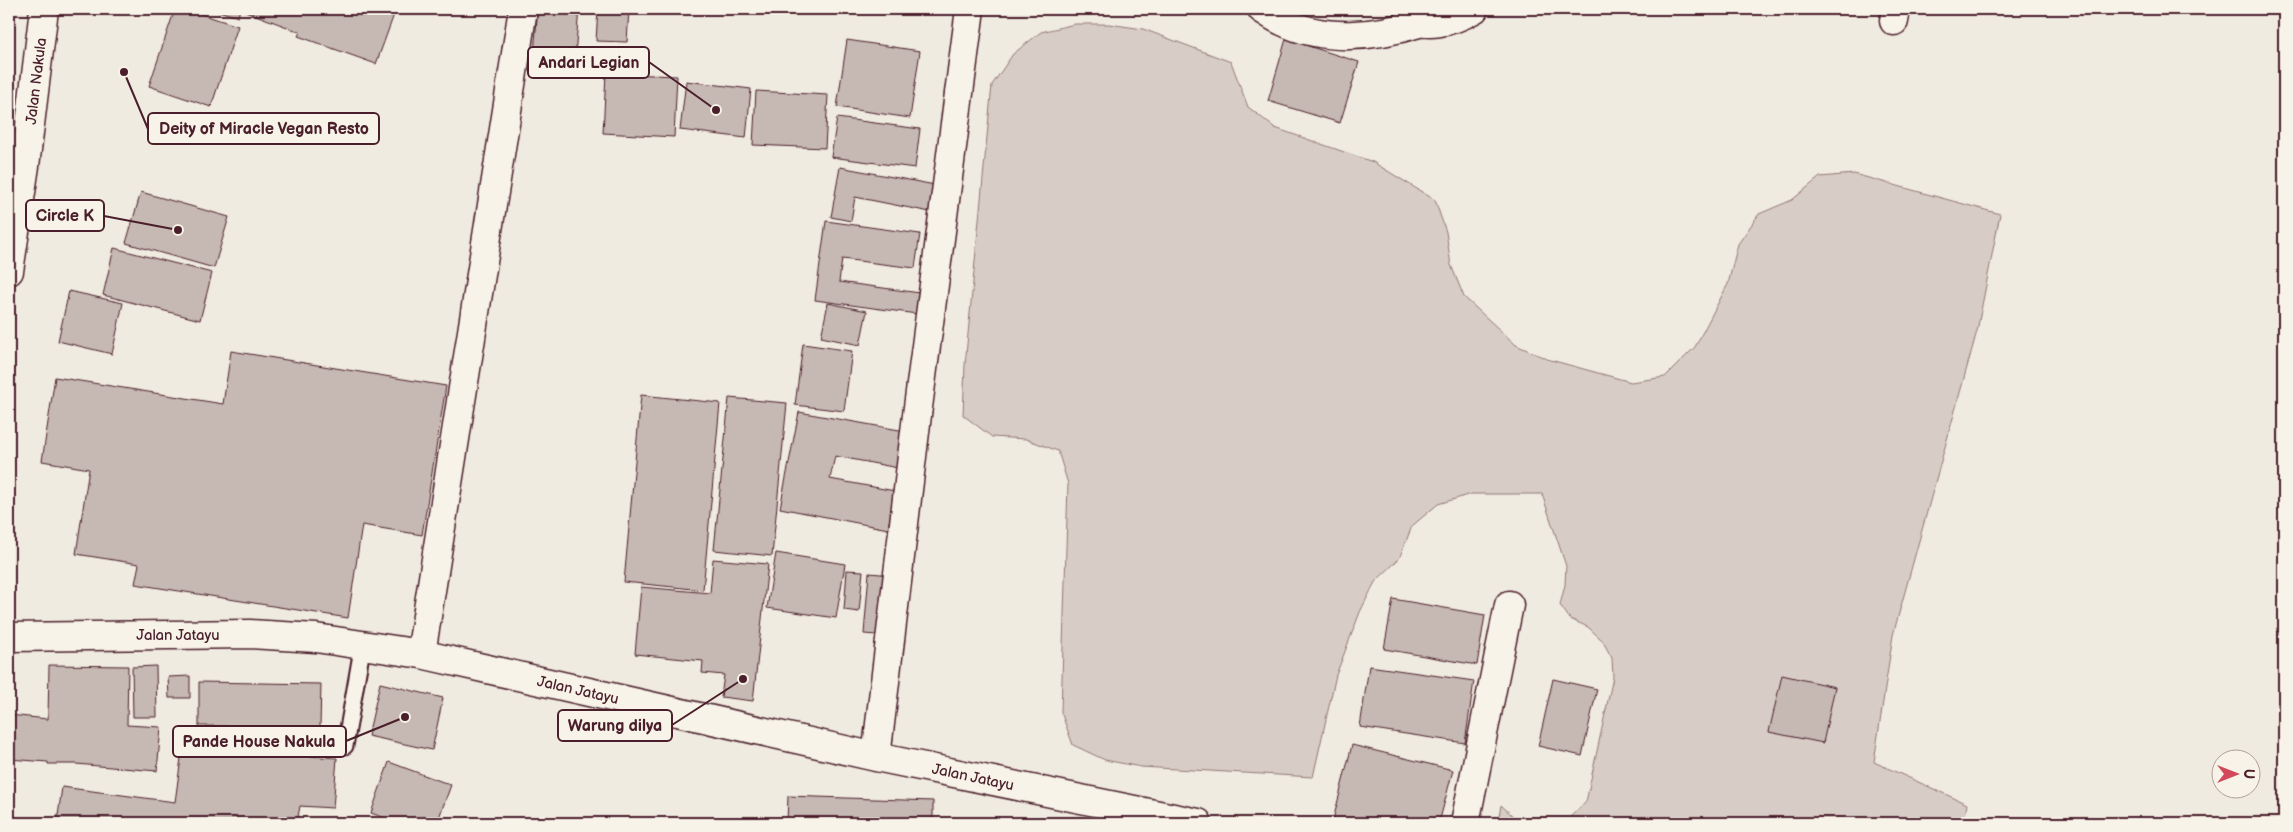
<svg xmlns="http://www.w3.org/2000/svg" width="2293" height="832" font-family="'Balsamiq Sans',sans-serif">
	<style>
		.green { fill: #d8cdc6; stroke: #917678 }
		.building { fill: #c6b8b3; stroke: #4a1f2b }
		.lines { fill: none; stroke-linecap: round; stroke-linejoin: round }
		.service-casing { stroke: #4a1f2b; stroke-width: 19 }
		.minor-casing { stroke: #4a1f2b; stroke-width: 31 }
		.secondary-casing { stroke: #4a1f2b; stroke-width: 31 }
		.service { stroke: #f7f3e8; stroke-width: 15 }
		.minor { stroke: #f7f3e8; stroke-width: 28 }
		.secondary { stroke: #f7f3e8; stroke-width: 28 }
		.labels { text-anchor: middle; stroke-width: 4; stroke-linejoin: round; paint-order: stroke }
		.street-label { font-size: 15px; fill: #4a1f2b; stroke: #f7f3e8 }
		.leader { fill: none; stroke: #4a1f2b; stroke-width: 2 }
		.callout-dot { fill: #4a1f2b; stroke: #f7f3e8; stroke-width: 2 }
		.callout { fill: #f7f3e8; stroke: #4a1f2b; stroke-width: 2 }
		.callout-label { font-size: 16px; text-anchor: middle; font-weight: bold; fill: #4a1f2b }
	</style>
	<rect width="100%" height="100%" fill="#f0ebe0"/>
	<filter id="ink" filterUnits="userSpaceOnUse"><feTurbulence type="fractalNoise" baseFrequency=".02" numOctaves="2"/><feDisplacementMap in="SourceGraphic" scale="10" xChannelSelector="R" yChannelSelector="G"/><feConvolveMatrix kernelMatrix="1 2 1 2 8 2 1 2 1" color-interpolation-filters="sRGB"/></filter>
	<g filter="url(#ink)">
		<path class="green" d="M1075,24h34l34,5 88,33 17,45 27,21 98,34 62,38 11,32 5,33 13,32 52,48 31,14 84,23 34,-5 30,-30 33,-63 10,-40 21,-30 33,-14 28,-23 34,-3 146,40 -23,117 -84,304 -19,127 93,42 -3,19h-466l3,-18 14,13 17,2 37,-2 17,-16 27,-125 -1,-19 -10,-18 -14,-13 -18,-8 -10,-14 5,-20 1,-19 -24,-72h-70l-34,10 -26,22 -13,33 -24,23 -15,30 -24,63 -23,102 -172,-10 -36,-7 -32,-15 -12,-33 7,-228 -10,-33 -32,-12 -34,-2 -29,-22 2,-50 27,-280 21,-31 28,-22z"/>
		<path class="building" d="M175,9h10l53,17 -27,81 -62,-21z
			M212,9h28l-2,8z
			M240,9h156l-20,55 -78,-28 2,-4z
			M538,9h41l-5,58 -41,-4z
			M598,9h31l-2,33 -31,-1z
			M1286,39l73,23 -19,61 -72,-22z
			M847,40l73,11 -10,67 -73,-11z
			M606,73l71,3 -3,61 -71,-4z
			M686,81l65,8 -5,49 -66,-8z
			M756,91l72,4 -3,53 -72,-3z
			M837,118l83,11 -5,39 -84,-11z
			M840,167l95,18 -5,27 -75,-15 -4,24 -20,-4z
			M141,192l88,25 -15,51 -88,-25z
			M826,221l94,13 -5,34 -73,-9 -3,23 81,11 -3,21 -102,-14z
			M114,248l98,25 -12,47 -97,-25z
			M69,291l54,12 -11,51 -54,-13z
			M828,303l39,8 -7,34 -39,-8z
			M803,344l49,7 -8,60 -49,-6z
			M231,351l215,35 -24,149 -60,-10 -14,93 -213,-34 4,-20 -63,-10 13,-85 -47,-8 13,-84 168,27z
			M641,395l79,8 -17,187 -79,-8z
			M729,398l58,5 -15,153 -58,-6z
			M799,412l106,19 -7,37 -63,-12 -5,23 65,12 -7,38 -108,-21z
			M776,553l69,11 -9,54 -69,-10z
			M713,559l55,5 -15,137 -32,-4 3,-22 -22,-2 1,-12 -68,-7 6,-67 69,6z
			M847,570l16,1 -4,41 -15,-2z
			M869,573l24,2 -4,61 -25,-2z
			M1393,599l92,16 -8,50 -93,-16z
			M49,665l79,1 -1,59 34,2 -4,44 -81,-7h-28v-2l-39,-3v-44l39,4z
			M156,666l1,51h-24l-1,-50z
			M1369,666l105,15 -9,62 -105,-16z
			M1782,675l53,12 -12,56 -54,-11z
			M190,676v22h-21l-1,-21z
			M1553,679l44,10 -15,67 -44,-10z
			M199,682l122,2 -1,43 -121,-1z
			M380,683l63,15 -11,52 -64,-14z
			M184,736l123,17 -1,3 31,2 -4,50 -33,-2 -3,16 15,1h-255l5,-36 113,15z
			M1352,745l101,25 -14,53h-92l-14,-3z
			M389,762l62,23 -14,38h-38l-28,-10z
			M788,796l145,5v22h-146z"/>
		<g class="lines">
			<g class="service-casing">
				<path id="service" d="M345,746l18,-103"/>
			</g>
			<g class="minor-casing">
				<path id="minor" d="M1262,9c6,4 13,9 20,12 42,21 93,16 137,2
					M1409,9c8,26 48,10 65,0
					M1894,21l2,-12
					M9,637l241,-3 66,4 105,16 455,103 322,66
					M421,654l102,-645
					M876,757l41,-342 53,-406
					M1465,823l44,-218"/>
			</g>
			<g class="secondary-casing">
				<path id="secondary" d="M9,271l16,-105 19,-157"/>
			</g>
			<use href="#service" class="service"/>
			<use href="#minor" class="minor"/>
			<use href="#secondary" class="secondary"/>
		</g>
	</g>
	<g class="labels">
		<g class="street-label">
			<text transform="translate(36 81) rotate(-83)" y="5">Jalan Nakula</text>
			<text x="178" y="640">Jalan Jatayu</text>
			<text transform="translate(578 690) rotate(13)" y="5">Jalan Jatayu</text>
			<text transform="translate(973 777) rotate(12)" y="5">Jalan Jatayu</text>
		</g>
	</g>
	<path class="leader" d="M716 110L649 62M124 72L148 129M178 230L104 216M743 679L672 725M405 717L346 741"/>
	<g class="callout-dot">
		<circle cx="716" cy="110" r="5"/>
		<circle cx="124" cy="72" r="5"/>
		<circle cx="178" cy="230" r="5"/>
		<circle cx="743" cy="679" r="5"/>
		<circle cx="405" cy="717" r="5"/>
	</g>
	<g class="callout">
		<rect x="528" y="47" width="121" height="31" rx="5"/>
		<rect x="148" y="113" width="231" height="31" rx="5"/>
		<rect x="26" y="200" width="78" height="31" rx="5"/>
		<rect x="558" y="710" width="114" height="31" rx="5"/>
		<rect x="173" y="726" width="173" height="31" rx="5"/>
	</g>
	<g class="callout-label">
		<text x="589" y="68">Andari Legian</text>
		<text x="264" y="134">Deity of Miracle Vegan Resto</text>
		<text x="65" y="221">Circle K</text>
		<text x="615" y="731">Warung dilya</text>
		<text x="259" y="747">Pande House Nakula</text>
	</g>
	<rect width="2293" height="832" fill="none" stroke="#f7f3e8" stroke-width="30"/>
	<rect x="15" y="15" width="2263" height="802" fill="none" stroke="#4a1f2b" stroke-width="2" filter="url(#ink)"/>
	<g transform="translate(2236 774) rotate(90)"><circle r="24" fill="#f7f3e8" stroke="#b29e9c"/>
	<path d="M0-4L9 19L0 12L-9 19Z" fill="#d1495b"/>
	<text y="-8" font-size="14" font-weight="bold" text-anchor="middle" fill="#4a1f2b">U</text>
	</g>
</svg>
